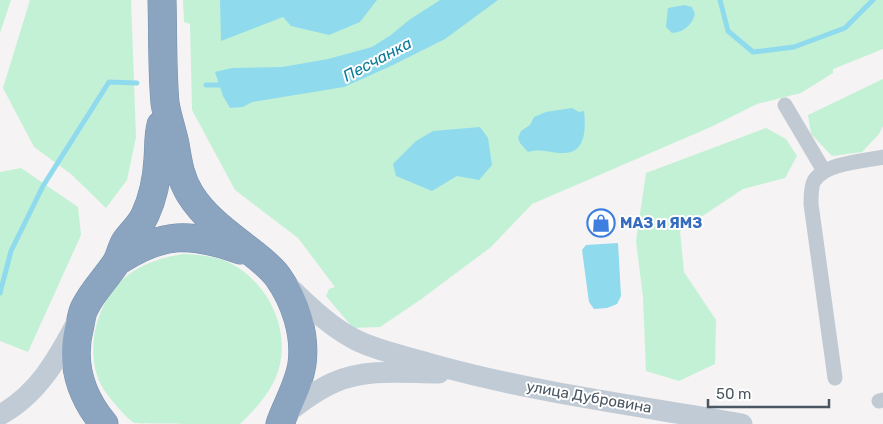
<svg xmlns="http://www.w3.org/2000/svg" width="883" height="424" font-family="Rubik,sans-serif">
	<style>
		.green { fill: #c3f1d5 }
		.water { fill: #90daee }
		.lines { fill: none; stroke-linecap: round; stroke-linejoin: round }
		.stream { stroke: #90daee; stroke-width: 5 }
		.highway-casing { stroke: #7690ad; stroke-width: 29 }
		.street { stroke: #c1cad2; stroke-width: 15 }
		.secondary { stroke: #c1cbd6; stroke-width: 21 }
		.highway { stroke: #8ba5c1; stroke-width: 28 }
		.labels { text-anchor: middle; stroke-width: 4; stroke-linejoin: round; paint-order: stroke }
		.shop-label { font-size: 15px; font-weight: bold; fill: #366cbe; stroke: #fff; text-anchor: start }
		.street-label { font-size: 15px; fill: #4a5661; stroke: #fff }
		.water-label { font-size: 16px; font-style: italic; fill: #0c7c9b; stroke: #fff }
	</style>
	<rect width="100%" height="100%" fill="#f5f3f3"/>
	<path class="green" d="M0,0h11l-11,33z
		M30,0h101l5,137 -9,43 -21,28 -35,-34 -37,-27 -31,-59z
		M183,0h700v49l-50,20v4l-32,20 -44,11 -44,22 -181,78 -41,43 -71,53 -40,27 -27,1 -27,-32 3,-7 6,-2 -37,-49 -63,-48 -43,-80 -2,-86 -6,-2z
		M883,79v47l-4,8 -17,18 -30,4 -21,-22 -3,-19z
		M766,128l20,11 11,17 -12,22 -42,11 -63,42 4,41 32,48 -1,44 -36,17 -33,-10 -3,-74 -7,-56 10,-68z
		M21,168l57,39 3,28 -53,117 -28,-11v-169z
		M183,254c17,1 34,2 49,10 36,20 58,64 47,104 -6,22 -23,41 -39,56 -14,0 -100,0 -106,-1 -7,-5 -13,-12 -19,-19 -8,-9 -16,-20 -19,-32 -8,-31 2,-66 23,-89 18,-18 40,-25 64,-29z"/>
	<path class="water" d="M220,0h157l-17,22 -31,13 -38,-9 -8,-9 -62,24z
		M440,0h58l-53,39 -54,27 -47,21 -92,15 -9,5 -13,1 -7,-12 -8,-24 17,-4 50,-1 46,-8 44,-12 19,-12 18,-15z
		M684,5l8,2 3,7c-3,11 -11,18 -23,19l-6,-6 2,-19z
		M572,108l7,4 5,-1c2,17 2,43 -21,42 -13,0 -22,-5 -35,-1l-8,-9 -2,-5 3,-7 9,-6 4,-8 12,-5z
		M480,127l8,11 4,27 -13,15 -22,-4 -25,15 -36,-15 -3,-12 23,-23 17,-10z
		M618,243l3,53 -4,8 -10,4 -13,1 -5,-7 -7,-52 4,-5z"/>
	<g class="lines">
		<path class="stream" d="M720,0l8,31 25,21 41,-5 51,-19 28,-28
			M206,85h18
			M0,293l11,-42 32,-65 66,-104 28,1"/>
		<g class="highway-casing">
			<path id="highway" d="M162,0c1,34 0,69 3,103 2,13 7,27 10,41 3,18 5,34 15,50 15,24 38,40 60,57 10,8 21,16 28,26 17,24 28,57 24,87 -3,21 -15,40 -22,60
				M118,261c44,-29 73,-29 122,-11
				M104,424c-24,-29 -34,-62 -24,-99 1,-6 2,-13 5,-18 8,-16 21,-29 31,-44 4,-6 5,-14 9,-21 6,-9 15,-16 20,-27 8,-17 12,-37 13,-56 1,-11 0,-22 3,-34"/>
		</g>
		<path class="street" d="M785,105l39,66
			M835,378l-24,-174c0,-7 0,-18 3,-23 11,-18 50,-20 69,-24
			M879,401l4,-1"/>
		<path class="secondary" d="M287,285c21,20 43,42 69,55 24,12 53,17 79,25 101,28 205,41 307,59
			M0,415c37,-20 57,-55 76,-91
			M283,416c16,-13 33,-26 52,-34 33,-14 69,-9 104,-9"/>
		<use href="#highway" class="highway"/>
	</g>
	<defs>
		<g id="shop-ring" transform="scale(1.4375)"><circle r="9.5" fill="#fff" stroke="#3f7fe0" stroke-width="1.5"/><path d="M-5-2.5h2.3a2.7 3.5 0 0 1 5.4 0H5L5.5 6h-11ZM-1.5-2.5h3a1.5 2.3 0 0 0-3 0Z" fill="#3f7fe0"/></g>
	</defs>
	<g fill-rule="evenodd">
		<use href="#shop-ring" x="601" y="223"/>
	</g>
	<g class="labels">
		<g class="shop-label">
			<text x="620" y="228">МАЗ и ЯМЗ</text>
		</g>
		<g class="street-label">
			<text transform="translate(589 397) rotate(10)" y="5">улица Дубровина</text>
		</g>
		<g class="water-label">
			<text transform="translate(377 59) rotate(-28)" y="6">Песчанка</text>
		</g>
	</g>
	<path d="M708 399v8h121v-8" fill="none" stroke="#4a5661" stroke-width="2.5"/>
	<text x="716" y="399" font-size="15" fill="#4a5661" stroke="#ffffff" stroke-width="4" paint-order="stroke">50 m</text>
</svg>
